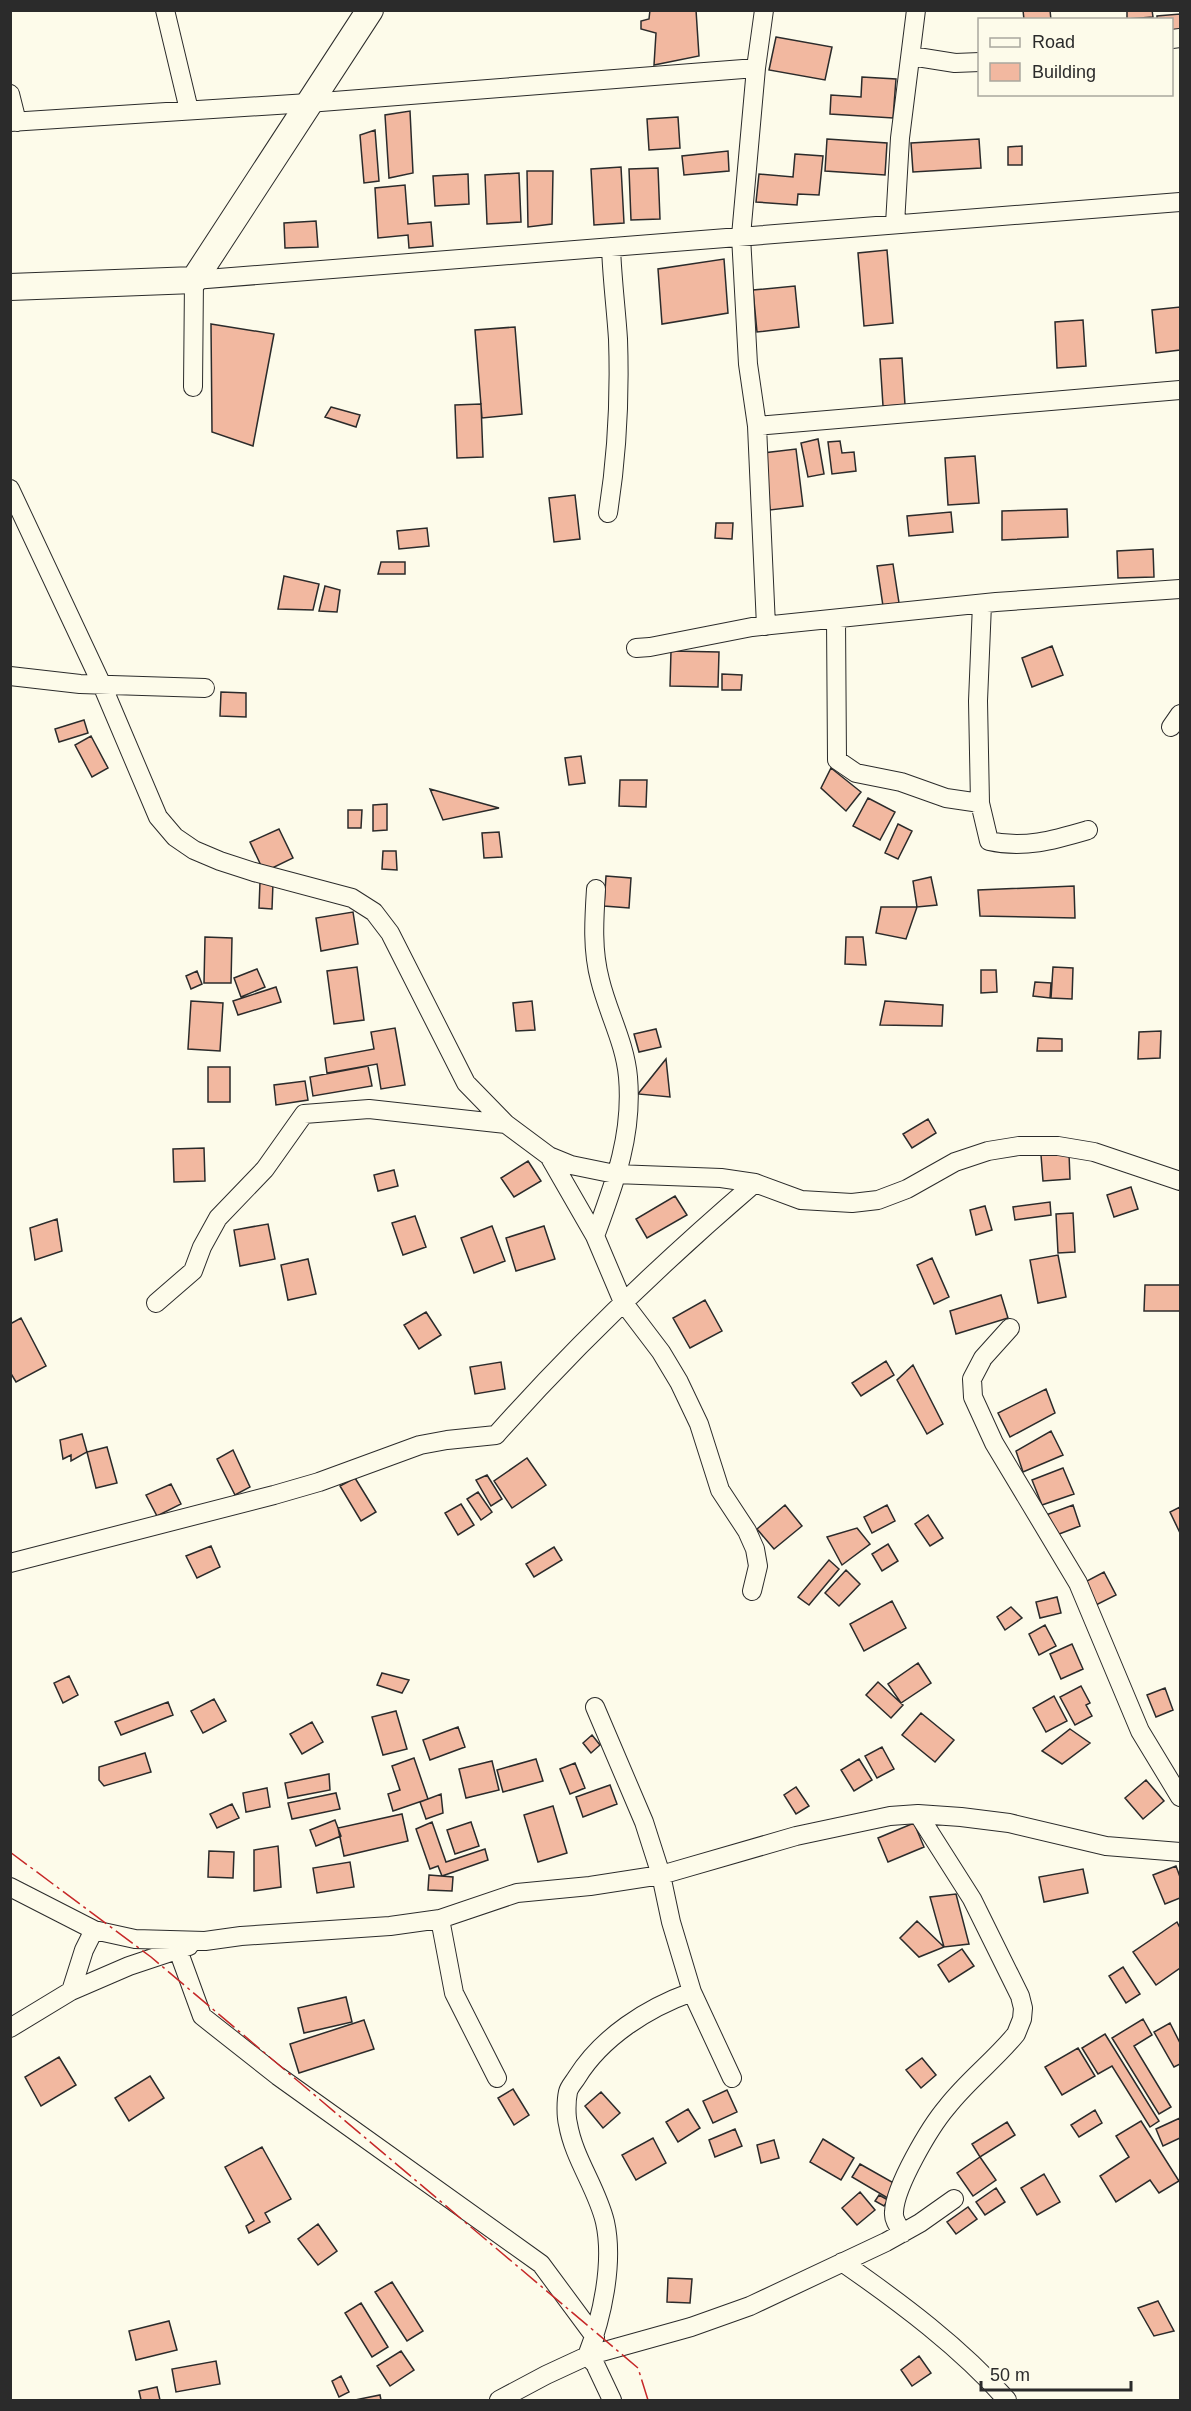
<svg xmlns="http://www.w3.org/2000/svg" width="1191" height="2411" font-family="Arial,sans-serif">
	<style>
		.building { fill: #f2b8a0; stroke: #2b2b2b; stroke-width: 1.5 }
		.lines { fill: none; stroke-linecap: round; stroke-linejoin: round }
		.street-casing { stroke: #2b2b2b; stroke-width: 20 }
		.secondary-casing { stroke: #2b2b2b; stroke-width: 28 }
		.street { stroke: #fdfbea; stroke-width: 18 }
		.secondary { stroke: #fdfbea; stroke-width: 26 }
		.power { stroke: #c62828; stroke-width: 1.5; stroke-dasharray: 21 4.5 3 4.5; stroke-linecap: butt }
	</style>
	<rect width="100%" height="100%" fill="#fdfbea"/>
	<path class="building" d="M650,10h46l3,46 -45,9 2,-32 -15,-4v-8l8,-2z
		M1023,10h27l1,10h-27z
		M1127,10h25l1,7 -26,2z
		M1180,14v21l-8,1v-16h-15v-4z
		M776,37l56,10 -7,33 -56,-10z
		M862,77l34,2 -3,39 -63,-4 1,-19 30,2z
		M410,111l3,62 -24,5 -4,-63z
		M678,117l2,31 -31,2 -2,-31z
		M375,130l4,51 -15,2 -4,-48z
		M827,139l60,4 -2,32 -60,-4z
		M979,139l2,29 -68,4 -2,-29z
		M1022,146v19h-14v-18z
		M728,151l1,20 -45,4 -2,-19z
		M795,154l28,2 -4,39 -21,-1 -1,11 -41,-3 3,-28 34,3z
		M621,167l3,56 -30,2 -3,-56z
		M658,168l2,51 -29,1 -2,-51z
		M527,171h26l-1,53 -24,3z
		M519,173l2,49 -34,2 -2,-49z
		M468,174l1,30 -34,2 -2,-30z
		M405,185l3,39 23,-2 2,24 -24,2 -1,-13 -30,3 -3,-50z
		M316,221l2,26 -33,1 -1,-25z
		M887,250l6,73 -29,3 -6,-73z
		M724,259l4,54 -66,11 -4,-55z
		M795,286l4,41 -42,5 -4,-42z
		M1180,307v43l-24,3 -4,-43z
		M1083,320l3,46 -29,2 -2,-46z
		M211,324l63,10 -21,112 -41,-14z
		M515,327l7,87 -40,4 -7,-88z
		M902,358l3,47 -22,1 -3,-47z
		M481,404l2,53 -26,1 -2,-53z
		M331,407l29,8 -4,12 -31,-10z
		M818,439l6,35 -16,3 -7,-34z
		M840,441l2,12 12,-1 2,19 -24,3 -4,-32z
		M796,449l7,57 -33,4 -7,-57z
		M975,456l4,47 -31,2 -3,-47z
		M575,495l5,44 -26,3 -5,-44z
		M1067,509l1,28 -66,3v-29z
		M951,512l2,20 -44,4 -2,-20z
		M716,523h17l-1,16 -17,-1z
		M427,528l2,18 -30,3 -2,-18z
		M1153,549l1,28 -36,1 -1,-27z
		M381,562h24v12h-27z
		M893,564l6,39 -16,3 -6,-40z
		M284,576l35,8 -6,26 -35,-1z
		M325,586l15,4 -3,22 -18,-1z
		M1052,646l11,29 -31,12 -10,-29z
		M671,651l48,1 -1,35 -48,-1z
		M722,674l20,1 -1,15h-19z
		M221,692l25,1v24l-26,-1z
		M84,720l4,13 -29,9 -4,-13z
		M91,736l17,32 -16,9 -17,-32z
		M581,756l4,27 -16,2 -4,-27z
		M831,768l30,24 -15,19 -25,-23z
		M620,780h27l-1,27 -27,-1z
		M430,789l69,19 -56,12z
		M868,798l27,14 -15,28 -27,-14z
		M387,804v26l-14,1v-26z
		M348,810h14l-1,18h-13z
		M898,824l14,7 -14,28 -13,-6z
		M279,829l14,29 -29,14 -14,-30z
		M499,832l3,25 -18,1 -2,-25z
		M383,851h13l1,19 -15,-1z
		M606,876l25,2 -2,30 -25,-2z
		M931,877l6,28 -20,2 -4,-26z
		M260,882l13,1 -1,26 -13,-1z
		M1074,886l1,32 -95,-2 -2,-26z
		M881,907h36l-11,32 -30,-6z
		M353,912l5,32 -37,7 -5,-33z
		M205,937l27,1 -1,45h-27z
		M846,937h17l3,28 -21,-1z
		M357,967l7,53 -30,4 -7,-53z
		M1053,967l20,1 -1,31 -21,-1z
		M257,969l8,18 -24,10 -7,-19z
		M981,970h15l1,22 -16,1z
		M197,971l5,13 -11,5 -5,-13z
		M1035,982l16,1 -1,15 -17,-2z
		M276,987l5,15 -43,13 -5,-14z
		M191,1001l32,2 -3,48 -32,-2z
		M532,1001l3,29 -19,1 -3,-28z
		M885,1001l58,4 -1,21 -62,-1z
		M395,1028l10,57 -24,4 -4,-25 -50,9 -2,-15 49,-9 -3,-17z
		M656,1029l5,18 -22,5 -5,-18z
		M1161,1031l-1,27 -22,1 1,-27z
		M1038,1038l24,1v12h-25z
		M666,1059l4,38 -32,-3z
		M368,1066l4,20 -59,10 -3,-19z
		M208,1067h22v35h-22z
		M305,1081l3,19 -32,5 -2,-20z
		M928,1119l8,14 -24,15 -9,-14z
		M204,1148l1,33 -31,1 -1,-33z
		M1069,1153l1,26 -27,2 -2,-26z
		M528,1161l13,20 -27,16 -13,-19z
		M394,1170l4,16 -20,5 -4,-16z
		M1131,1187l7,22 -24,8 -7,-22z
		M675,1196l12,19 -40,23 -11,-19z
		M1050,1202l1,13 -36,5 -2,-13z
		M985,1206l7,24 -16,5 -6,-25z
		M1073,1213l2,39 -17,1 -2,-39z
		M415,1216l11,31 -23,8 -11,-32z
		M57,1219l5,32 -27,9 -5,-32z
		M268,1224l7,35 -35,7 -6,-36z
		M492,1226l13,35 -31,12 -13,-35z
		M544,1226l11,33 -39,12 -10,-33z
		M1058,1255l8,42 -28,6 -8,-43z
		M932,1258l17,39 -15,7 -17,-39z
		M308,1259l8,35 -28,6 -7,-35z
		M1145,1285h35v26h-36z
		M1001,1295l7,23 -52,16 -6,-23z
		M705,1300l17,31 -32,17 -17,-30z
		M426,1312l15,23 -22,14 -15,-24z
		M21,1318l25,48 -30,16 -6,-10v-48z
		M886,1361l8,14 -33,21 -9,-13z
		M501,1362l4,27 -30,5 -5,-27z
		M913,1365l30,59 -16,10 -30,-54z
		M1046,1389l9,24 -45,24 -12,-24z
		M1051,1431l12,24 -40,17 -7,-21z
		M82,1434l5,18 -16,9v-6l-8,4 -3,-19z
		M107,1447l10,36 -21,5 -9,-36z
		M233,1450l17,37 -15,8 -18,-36z
		M527,1458l19,27 -34,23 -18,-27z
		M1063,1468l11,26 -32,11 -10,-25z
		M487,1475l15,24 -11,7 -15,-26z
		M355,1478l21,34 -15,9 -21,-35z
		M171,1484l10,20 -24,12 -11,-21z
		M478,1492l14,20 -11,8 -14,-21z
		M461,1504l13,21 -16,10 -13,-22z
		M785,1505l17,21 -28,23 -17,-20z
		M887,1505l8,16 -23,12 -8,-16z
		M1073,1505l7,21 -26,10 -8,-21z
		M1180,1507v26l-10,-21z
		M928,1515l15,23 -13,8 -15,-22z
		M857,1528l13,16 -28,21 -15,-28z
		M888,1544l10,17 -16,10 -10,-17z
		M211,1546l9,21 -23,11 -11,-22z
		M554,1547l8,13 -28,17 -8,-13z
		M829,1560l10,9 -30,36 -11,-8z
		M846,1570l14,14 -21,22 -14,-13z
		M1104,1572l12,23 -20,10 -11,-23z
		M1057,1597l4,16 -21,5 -4,-16z
		M892,1601l14,27 -42,23 -14,-27z
		M1011,1607l11,11 -17,12 -8,-13z
		M1045,1625l11,21 -17,9 -10,-21z
		M1072,1644l11,25 -22,10 -11,-25z
		M918,1663l13,20 -30,20 -13,-19z
		M382,1673l27,7 -7,13 -25,-8z
		M69,1676l9,19 -15,8 -9,-20z
		M878,1682l25,23 -12,13 -25,-23z
		M1081,1686l9,17 -4,2 6,11 -17,9 -15,-28z
		M1165,1688l8,22 -17,7 -9,-22z
		M1054,1696l13,25 -21,11 -13,-24z
		M214,1699l12,22 -23,12 -12,-22z
		M168,1702l5,13 -52,20 -6,-13z
		M396,1711l11,38 -24,6 -11,-38z
		M921,1713l33,27 -19,22 -33,-27z
		M312,1722l11,20 -21,12 -12,-20z
		M458,1727l7,20 -35,13 -7,-20z
		M1070,1729l20,14 -28,21 -20,-13z
		M592,1735l8,10 -9,8 -8,-10z
		M882,1747l12,22 -17,9 -12,-22z
		M145,1753l6,19 -47,14 -5,-6v-13z
		M414,1758l14,41 -35,12 -5,-17 12,-4 -8,-24z
		M536,1759l7,22 -40,11 -6,-22z
		M859,1759l13,21 -18,11 -13,-21z
		M492,1761l7,29 -33,8 -7,-29z
		M575,1763l10,25 -15,6 -10,-25z
		M329,1774l1,16 -42,8 -3,-15z
		M1146,1780l18,21 -21,18 -18,-21z
		M610,1785l7,19 -34,13 -7,-20z
		M796,1787l13,19 -13,8 -12,-19z
		M267,1788l3,19 -24,5 -3,-19z
		M336,1793l4,16 -48,10 -4,-16z
		M441,1794l2,19 -17,6 -6,-17z
		M232,1804l7,14 -22,10 -7,-14z
		M553,1806l14,47 -29,9 -14,-47z
		M402,1814l6,27 -64,15 -6,-28z
		M335,1820l6,16 -25,10 -6,-16z
		M432,1822l14,40 39,-13 3,11 -46,16 -4,-10 -8,3 -14,-40z
		M471,1822l8,24 -24,8 -8,-24z
		M914,1823l10,24 -36,15 -10,-24z
		M278,1846l3,41 -27,4v-41z
		M209,1851l25,1 -1,26 -25,-1z
		M350,1862l4,25 -37,6 -4,-25z
		M1176,1866l4,11v21l-15,6 -12,-29z
		M1083,1869l5,24 -44,9 -5,-25z
		M429,1875l24,2 -1,14 -24,-1z
		M956,1894l13,50 -25,3 -14,-50z
		M917,1921l27,26 -25,10 -19,-19z
		M1177,1922l3,6v40l-24,17 -23,-33z
		M962,1949l12,17 -25,16 -11,-17z
		M1123,1967l17,27 -14,9 -17,-27z
		M346,1997l6,25 -48,11 -6,-25z
		M1143,2019l9,16 -18,11 37,61 -12,7 -47,-76z
		M364,2020l10,29 -75,24 -9,-29z
		M1170,2023l10,20v21l-6,3 -20,-35z
		M1105,2034l54,87 -9,6 -38,-61 -14,8 -16,-26z
		M1078,2048l17,28 -33,19 -17,-28z
		M59,2057l17,28 -35,21 -16,-29z
		M922,2058l14,17 -15,13 -15,-18z
		M150,2076l14,22 -35,23 -14,-23z
		M513,2089l16,26 -15,10 -16,-27z
		M727,2090l10,22 -24,11 -10,-22z
		M601,2092l19,21 -17,15 -18,-22z
		M688,2109l12,19 -22,14 -12,-20z
		M1095,2110l7,13 -23,14 -8,-12z
		M1180,2118v20l-17,8 -7,-17z
		M1141,2121l38,60 -20,12 -9,-13 -34,22 -16,-26 29,-19 -13,-21z
		M1007,2122l8,13 -35,22 -8,-13z
		M735,2129l7,17 -27,11 -6,-17z
		M653,2138l13,25 -30,17 -14,-25z
		M823,2139l31,19 -13,22 -31,-18z
		M774,2140l5,18 -18,5 -4,-18z
		M262,2147l29,52 -26,14 5,9 -21,11 -3,-7 8,-5 -29,-54z
		M980,2157l16,23 -23,16 -16,-23z
		M860,2164l39,22 -8,14 -39,-23z
		M1044,2174l16,28 -23,13 -16,-27z
		M996,2188l9,14 -20,13 -9,-13z
		M860,2192l15,18 -18,15 -15,-17z
		M879,2195l9,5 -4,6 -9,-5z
		M968,2207l9,12 -21,15 -9,-12z
		M318,2224l19,27 -19,14 -20,-26z
		M668,2278l24,1 -2,24 -23,-1z
		M392,2282l31,49 -16,10 -32,-49z
		M1158,2301l16,30 -20,5 -16,-28z
		M361,2303l27,44 -16,10 -27,-44z
		M169,2321l8,29 -41,10 -7,-29z
		M401,2351l13,19 -24,16 -13,-20z
		M919,2356l12,17 -19,13 -11,-16z
		M216,2361l4,23 -44,8 -4,-23z
		M341,2376l8,16 -10,5 -7,-16z
		M157,2387l3,13h-19l-2,-9z
		M380,2395l1,5h-26z"/>
	<g class="lines">
		<g class="street-casing">
			<path id="street" d="M165,10l24,100
				M764,10l-8,58 -15,168 7,128 9,62 9,200
				M1172,39l8,-1
				M911,56l44,7 25,-1
				M10,94l7,28
				M10,122l298,-19 448,-35
				M895,224l5,-86 16,-128
				M193,387l1,-107 986,-78
				M757,426l423,-36
				M10,489l92,196 56,132 17,20 19,13 26,11 34,11 98,26 22,14 16,21 76,150 40,41 43,32 22,9 44,9 106,4 34,5 46,17 51,3 26,-3 29,-11 48,-27 33,-11 31,-5h39l36,6 86,29
				M608,513c9,-57 12,-117 10,-174 -2,-31 -6,-61 -7,-92
				M836,619l1,141 19,13 45,9 45,16 34,5 9,38c35,8 65,-1 99,-11
				M636,648l14,-1 102,-20 244,-25 184,-13
				M10,676l70,8 125,4
				M1171,727l9,-13
				M980,803l-2,-102 4,-97
				M549,1156l46,80 28,66 38,50 18,30 20,42 21,66 27,41 8,18 3,17 -6,25
				M595,1236c20,-54 38,-101 33,-159 -3,-34 -20,-64 -28,-97 -8,-30 -6,-60 -4,-91
				M156,1303l37,-32 9,-24 16,-29 47,-49 39,-55 65,-5 137,15
				M1010,1328l-27,30 -11,21 1,18 21,46 84,140 62,148 40,66
				M10,1563l264,-68 45,-13 101,-37 27,-5 49,-5c80,-90 168,-174 259,-252
				M595,1707l49,115 17,53 10,47 21,70 40,86
				M10,1887l84,43 41,9 70,2 36,-5 149,-10 50,-7 77,-26 73,-7 71,-11 135,-39 94,-20 28,-2 43,3 48,6 97,23 74,6
				M440,1919l14,74 43,85
				M178,1950l24,66 76,60 263,188 54,73
				M71,1991l13,-41 10,-20
				M10,2028l61,-37 58,-25 60,-20
				M903,2233c-4,-6 -10,-13 -9,-21 1,-26 36,-85 53,-105 21,-27 48,-47 69,-73l6,-15 1,-11 -3,-12 -48,-97 -54,-85
				M842,2262c59,41 118,85 165,138
				M499,2400l47,-25 41,-19 104,-29 59,-21 136,-64 34,-19 34,-24
				M612,2400l-17,-36 -8,-8c15,-38 27,-93 18,-134 -8,-34 -31,-63 -37,-98 -2,-8 -2,-23 0,-32 1,-5 6,-10 9,-15 25,-40 70,-69 115,-85"/>
		</g>
		<g class="secondary-casing">
			<path id="secondary" d="M10,287l184,-7 176,-270"/>
		</g>
		<use href="#street" class="street"/>
		<use href="#secondary" class="secondary"/>
		<path class="power" d="M10,1852l141,105 487,411 10,32"/>
	</g>
	<rect width="1191" height="2411" fill="none" stroke="#2b2b2b" stroke-width="24"/>
	<rect x="978" y="18" width="195" height="78" fill="#fdfbea" stroke="#a9a89e" stroke-width="1.5"/>
	<rect x="990" y="38" width="30" height="9" fill="#fdfbea" stroke="#a9a89e" stroke-width="1.5"/>
	<text x="1032" y="48" font-size="18" fill="#2b2b2b">Road</text>
	<rect x="990" y="63" width="30" height="18" fill="#f2b8a0" stroke="#a9a89e" stroke-width="1.5"/>
	<text x="1032" y="78" font-size="18" fill="#2b2b2b">Building</text>
	<path d="M981 2381v9h150v-9" fill="none" stroke="#2b2b2b" stroke-width="3"/>
	<text x="990" y="2381" font-size="18" fill="#2b2b2b" stroke="#fdfbea" stroke-width="4.5" paint-order="stroke">50 m</text>
</svg>
